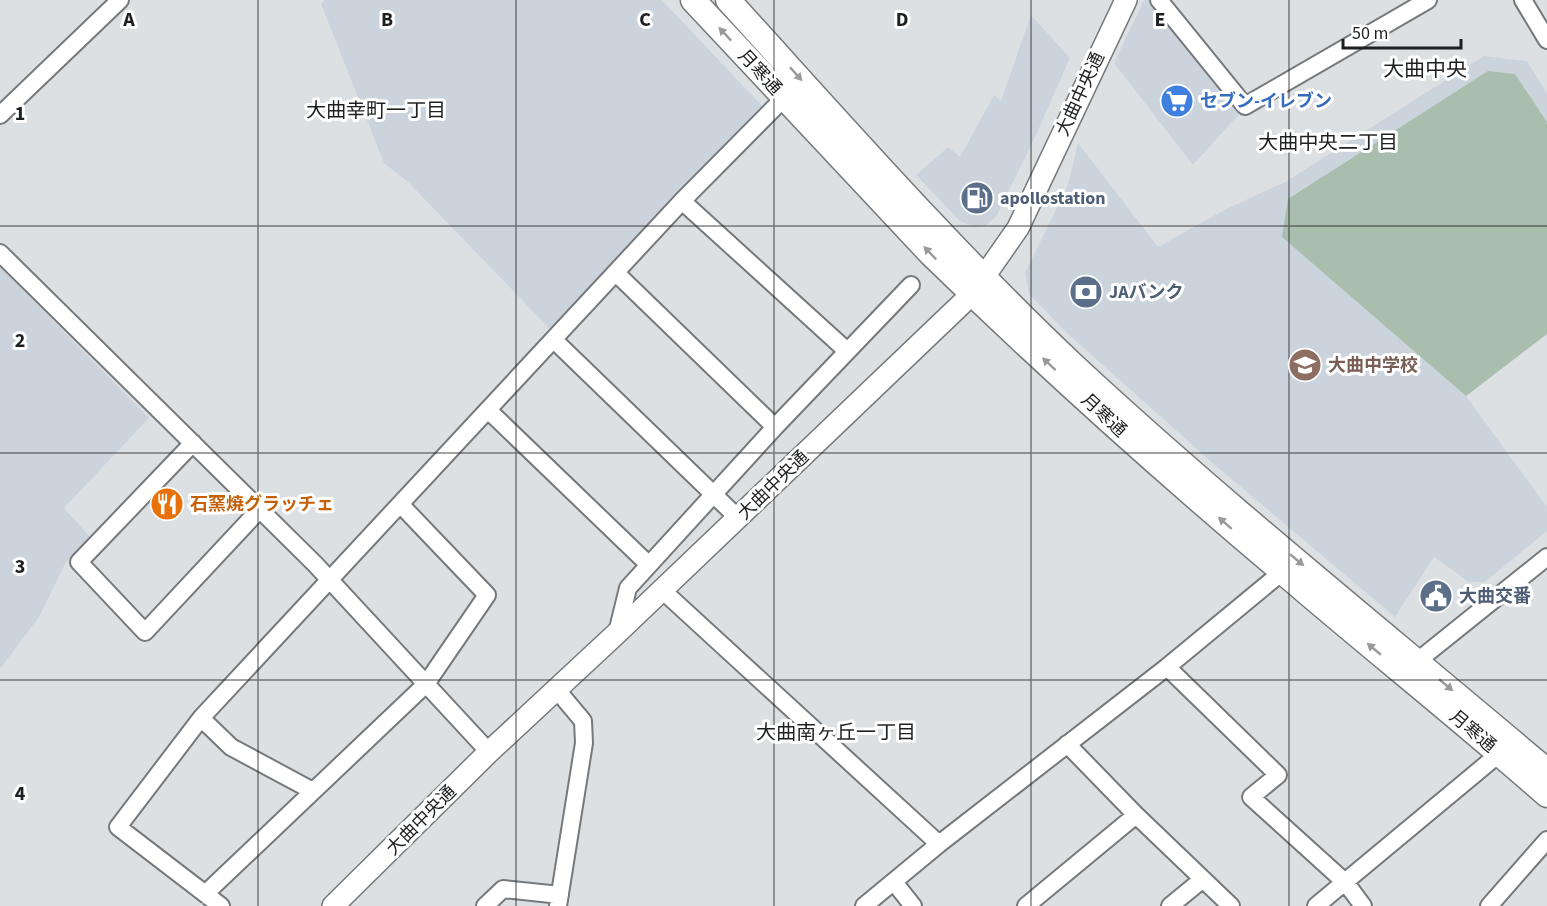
<svg xmlns="http://www.w3.org/2000/svg" width="1547" height="906" font-family="'Source Sans 3','Noto Sans JP',sans-serif">
	<style>
		.built { fill: #cbd4dc }
		.green { fill: #a9bead }
		.lines { fill: none; stroke-linecap: round; stroke-linejoin: round }
		.minor-casing { stroke: #76797b; stroke-width: 20 }
		.major-casing { stroke: #76797b; stroke-width: 24 }
		.highway-casing { stroke: #76797b; stroke-width: 27 }
		.minor { stroke: #fff; stroke-width: 16 }
		.major { stroke: #fff; stroke-width: 21 }
		.highway { stroke: #fff; stroke-width: 24 }
		.oneway { fill: #9a9a9b }
		.grid { fill: none; stroke: #1e1f20; stroke-width: 1.5; stroke-opacity: 0.55 }
		.labels { text-anchor: middle; stroke-width: 6; stroke-linejoin: round; paint-order: stroke }
		.street-label { font-size: 18px; fill: #1e1f20; stroke: #fff }
		.shop-label { font-size: 18px; font-weight: bold; fill: #366cbe; stroke: #fff; text-anchor: start }
		.service-label { font-size: 18px; font-weight: bold; fill: #4e5e75; stroke: #fff; text-anchor: start }
		.education-label { font-size: 18px; font-weight: bold; fill: #785e54; stroke: #fff; text-anchor: start }
		.food-label { font-size: 18px; font-weight: bold; fill: #c56008; stroke: #fff; text-anchor: start }
		.neighbourhood-label { font-size: 20px; fill: #1e1f20; stroke: #fff }
		.quarter-label { font-size: 21px; fill: #1e1f20; stroke: #fff }
		.grid-label { font-size: 20px; text-anchor: middle; font-weight: bold; fill: #1e1f20; stroke: #fff; stroke-width: 6; stroke-linejoin: round; paint-order: stroke }
	</style>
	<rect width="100%" height="100%" fill="#dde0e3"/>
	<path class="built" d="M324,0h338l101,107 -211,224 -144,-149 -24,-19 -63,-159z
		M1144,0h8l88,113 -47,52 -79,-102z
		M1031,15l39,43 -34,77 -40,82 -10,8 -12,2 -14,-6 -44,-46 32,-28 12,10 34,-62 7,6z
		M1484,56l43,5 20,32v241l-81,62 81,111v24l-62,51h-16l-35,-25 -39,60 -179,-151 -148,-132 -39,-40 -4,-21 43,-88 10,-42 80,104 68,-38 59,-27z
		M0,267l149,151 -85,90 26,29 -25,27 -26,53 -39,52z"/>
	<path class="green" d="M1488,71l27,3 32,48v212l-81,62 -184,-159 6,-38z"/>
	<g class="lines">
		<g class="minor-casing">
			<path id="minor" d="M1159,0l86,106 183,-106
				M1523,0l24,40
				M0,115l120,-115
				M682,201l165,150
				M0,253l315,311 174,188
				M616,273l159,154
				M554,340l184,178
				M488,410l161,155
				M193,443l-114,119 66,70 115,-123
				M662,590l277,254
				M617,633l11,-45 147,-161 136,-142
				M1167,667l111,108 -27,22 95,86 17,23
				M1410,667l137,-110
				M557,690l26,31 1,22 -26,163
				M201,718l30,29 80,43
				M1067,744l69,71 95,91
				M894,882l19,24
				M205,894l221,-210 61,-89 -86,-90
				M221,906l-103,-79 83,-109 481,-517 102,-103
				M485,906l18,-17 57,6
				M864,906l75,-62 228,-177 115,-95
				M1026,906l110,-91
				M1170,906l33,-27
				M1316,906l184,-153
				M1489,906l58,-66"/>
		</g>
		<g class="major-casing">
			<path id="major" d="M333,906l156,-154 128,-119 355,-339 46,-66 108,-228"/>
		</g>
		<g class="highway-casing">
			<path id="highway" d="M693,0l238,254c114,111 232,217 353,319 87,75 177,146 263,222
				M728,0c113,124 224,251 346,366 152,141 315,271 473,405"/>
		</g>
		<use href="#minor" class="minor"/>
		<use href="#major" class="major"/>
		<use href="#highway" class="highway"/>
	</g>
	<defs><path id="oneway-solid" d="M-6-.8H1V-3.2L6.5 0L1 3.2V.8H-6Z" transform="scale(1.5)"/></defs>
	<g class="oneway">
		<use href="#oneway-solid" transform="translate(725 34) rotate(-133)"/>
		<use href="#oneway-solid" transform="translate(796 74) rotate(48)"/>
		<use href="#oneway-solid" transform="translate(930 253) rotate(-134)"/>
		<use href="#oneway-solid" transform="translate(1049 364) rotate(-137)"/>
		<use href="#oneway-solid" transform="translate(1225 523) rotate(-139)"/>
		<use href="#oneway-solid" transform="translate(1297 560) rotate(40)"/>
		<use href="#oneway-solid" transform="translate(1374 649) rotate(-140)"/>
		<use href="#oneway-solid" transform="translate(1446 685) rotate(40)"/>
	</g>
	<path class="grid" d="M258,0v906M516,0v906M774,0v906M1031,0v906M1289,0v906M0,226h1547M0,453h1547M0,680h1547"/>
	<defs>
		<g id="supermarket-disc" transform="scale(1.725)"><circle r="9.5" fill="#3f7fe0" stroke="#fff"/><path d="M-6-5.5h2.5l.6 2H6L4.5 2H-2.5L-4.4-4H-6ZM-1.5 3.2a1.3 1.3 0 1 0 .1 0ZM3 3.2a1.3 1.3 0 1 0 .1 0Z" fill="#fff"/></g>
		<g id="fuel-disc" transform="scale(1.725)"><circle r="9.5" fill="#5c6f8a" stroke="#fff"/><path d="M-5.5-6h7V0h2V4h1.3V-2.5L3-4.5l.8-.8L6-3V5H2.5V1h-1V6h-7ZM-4.2-4.7v3.2H.2V-4.7Z" fill="#fff"/></g>
		<g id="bank-disc" transform="scale(1.725)"><circle r="9.5" fill="#5c6f8a" stroke="#fff"/><path d="M-6-4H6V4H-6ZM0-2.3a2.3 2.3 0 1 0 0 4.6a2.3 2.3 0 1 0 0-4.6Z" fill="#fff"/></g>
		<g id="school-disc" transform="scale(1.725)"><circle r="9.5" fill="#8d6e63" stroke="#fff"/><path d="M0-5L7-2L0 1L-7-2ZM-4 1L0 2.5L4 1V4Q0 6-4 4Z" fill="#fff"/></g>
		<g id="restaurant-disc" transform="scale(1.725)"><circle r="9.5" fill="#e8710a" stroke="#fff"/><path d="M-5-6h1v4h1v-4h1v4h1v-4h1v5L-1.5 .5V6h-2V.5L-5-1ZM5-6V6H3V1.5H1.5Q1.5-4 5-6Z" fill="#fff"/></g>
		<g id="civic-disc" transform="scale(1.725)"><circle r="9.5" fill="#5c6f8a" stroke="#fff"/><path d="M-.6-6.5H3V-4.5H.6V-3L4-1V1h2V6H-6V1h2V-1L-.6-3ZM-1.2 2.5V6h2.4V2.5Z" fill="#fff"/></g>
	</defs>
	<g fill-rule="evenodd">
		<use href="#supermarket-disc" x="1177" y="101"/>
		<use href="#fuel-disc" x="977" y="198"/>
		<use href="#bank-disc" x="1086" y="292"/>
		<use href="#school-disc" x="1305" y="365"/>
		<use href="#restaurant-disc" x="167" y="504"/>
		<use href="#civic-disc" x="1436" y="596"/>
	</g>
	<g class="labels">
		<g class="street-label">
			<text transform="translate(760 72) rotate(47)" y="6">月寒通</text>
			<text transform="translate(1080 94) rotate(-65)" y="6">大曲中央通</text>
			<text transform="translate(1104 415) rotate(43)" y="6">月寒通</text>
			<text transform="translate(773 485) rotate(-44)" y="6">大曲中央通</text>
			<text transform="translate(1473 731) rotate(40)" y="6">月寒通</text>
			<text transform="translate(421 820) rotate(-45)" y="6">大曲中央通</text>
		</g>
		<g class="shop-label">
			<text x="1200" y="107">セブン-イレブン</text>
		</g>
		<g class="service-label">
			<text x="1000" y="204">apollostation</text>
			<text x="1109" y="298">JAバンク</text>
			<text x="1459" y="602">大曲交番</text>
		</g>
		<g class="education-label">
			<text x="1328" y="371">大曲中学校</text>
		</g>
		<g class="food-label">
			<text x="190" y="510">石窯焼グラッチェ</text>
		</g>
		<g class="neighbourhood-label">
			<text x="376" y="117">大曲幸町一丁目</text>
			<text x="1328" y="149">大曲中央二丁目</text>
			<text x="836" y="739">大曲南ヶ丘一丁目</text>
		</g>
		<g class="quarter-label">
			<text x="1425" y="76">大曲中央</text>
		</g>
	</g>
	<g class="grid-label">
		<text x="129" y="26">A</text>
		<text x="387" y="26">B</text>
		<text x="645" y="26">C</text>
		<text x="902" y="26">D</text>
		<text x="1160" y="26">E</text>
		<text x="20" y="120">1</text>
		<text x="20" y="347">2</text>
		<text x="20" y="573">3</text>
		<text x="20" y="800">4</text>
	</g>
	<path d="M1343 39v9h118v-9" fill="none" stroke="#1e1f20" stroke-width="3"/>
	<text x="1352" y="39" font-size="18" fill="#1e1f20" stroke="#ffffff" stroke-width="4.5" paint-order="stroke">50 m</text>
</svg>
